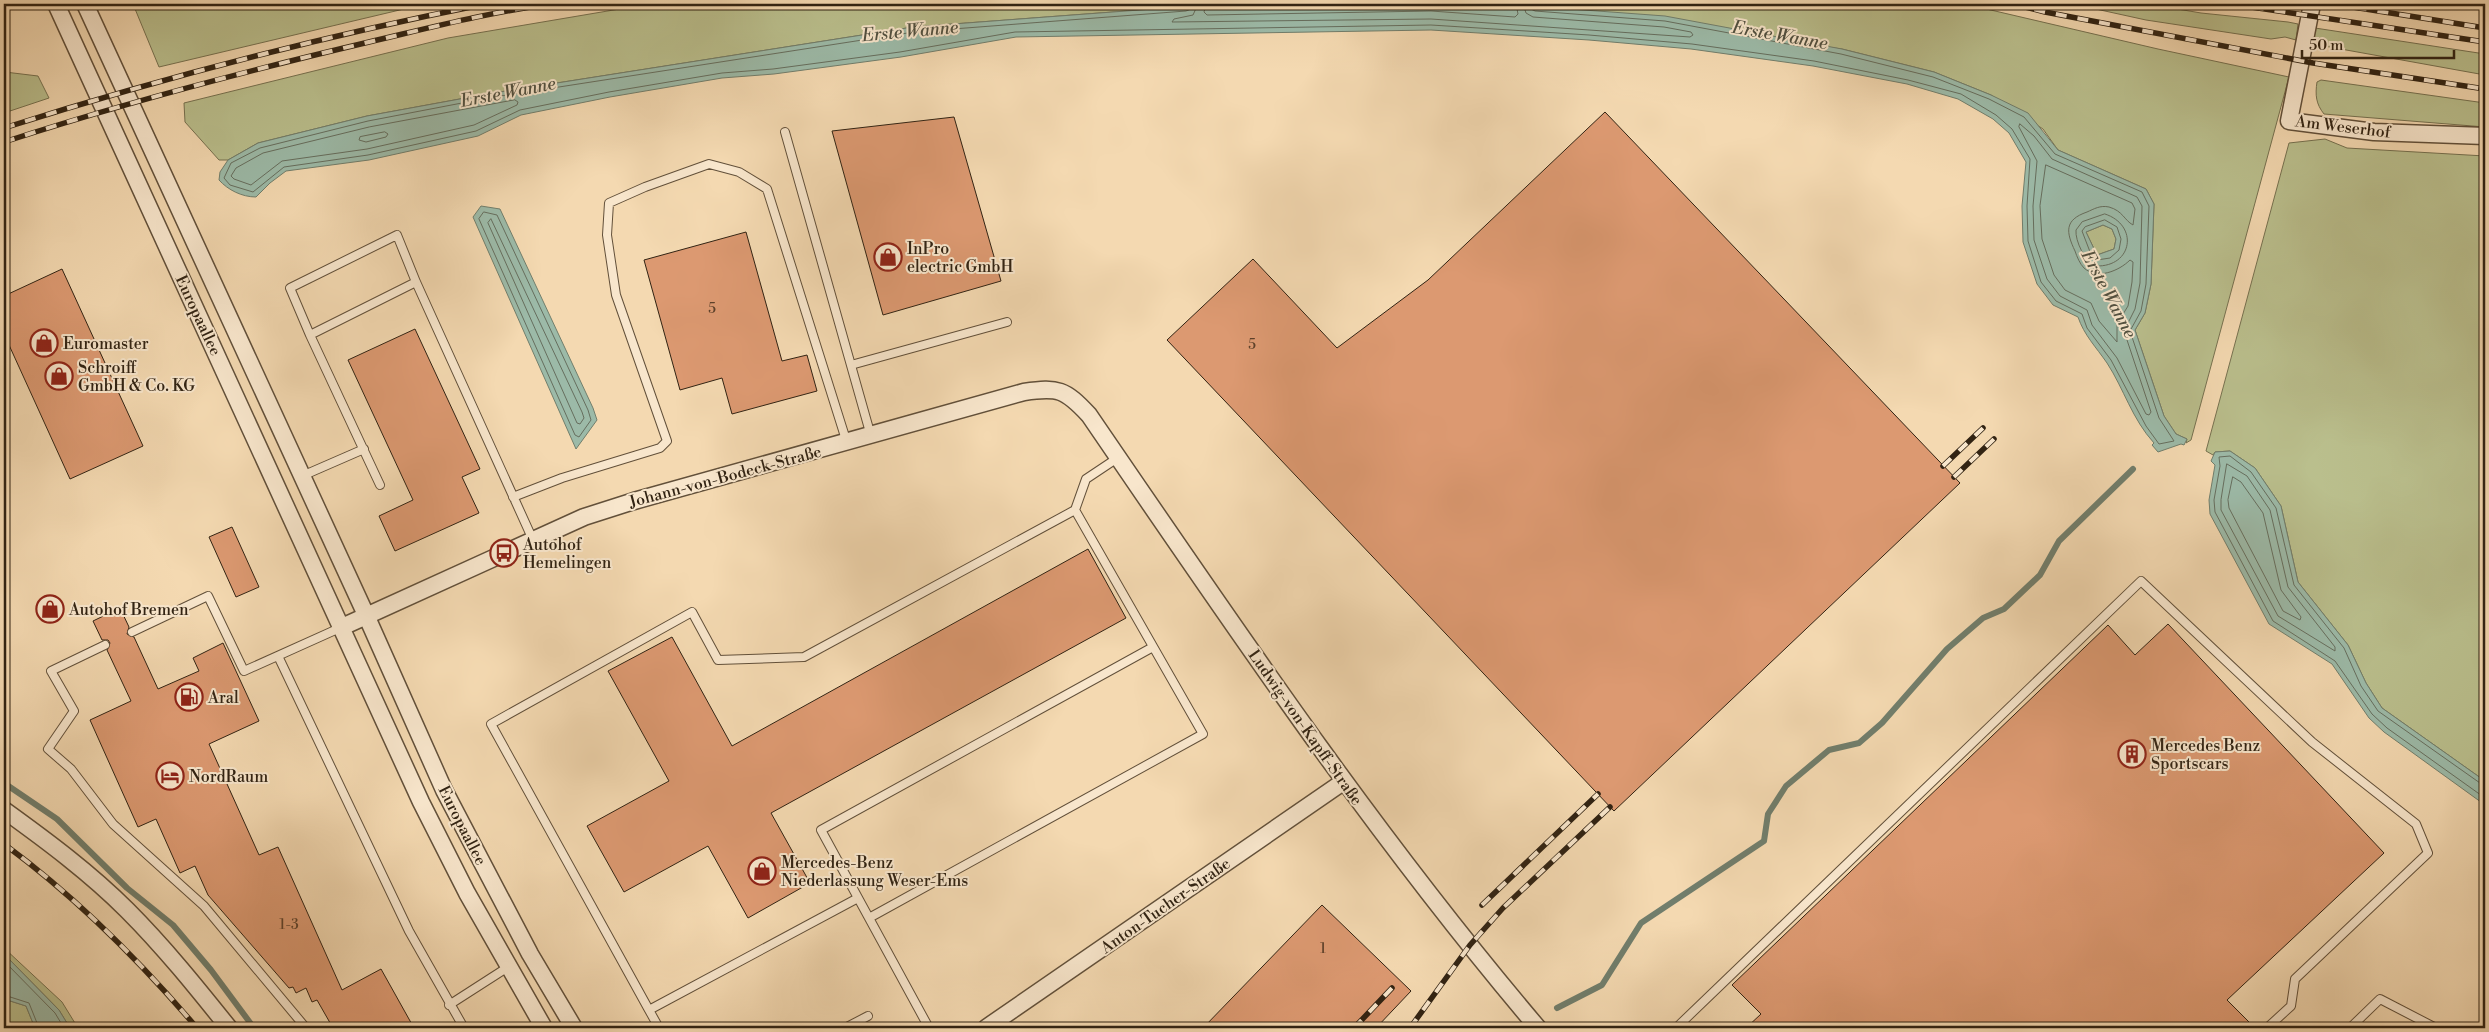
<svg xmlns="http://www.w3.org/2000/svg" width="2489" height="1032" font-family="'Libre Bodoni',serif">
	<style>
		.green { fill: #babf8d; stroke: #767150 }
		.water { fill: #9cbaa8; stroke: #717e6c; fill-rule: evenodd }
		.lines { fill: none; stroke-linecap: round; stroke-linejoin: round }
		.shore { stroke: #666e5e; stroke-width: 1 }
		.stream { stroke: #717e6c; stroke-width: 6 }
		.building { fill: #dc9971; stroke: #312313 }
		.lane-casing { stroke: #62503a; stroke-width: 10 }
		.street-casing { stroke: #62503a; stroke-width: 19 }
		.lane { stroke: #f8e6cc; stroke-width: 8 }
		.street { stroke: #f8e6cc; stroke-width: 16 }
		.rail-casing { stroke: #312313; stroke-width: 5.5 }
		.rail { stroke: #f8e6cc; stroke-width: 4; stroke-dasharray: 11; stroke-linecap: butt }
		.labels { text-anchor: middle; stroke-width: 4; stroke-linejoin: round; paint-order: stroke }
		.number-label { font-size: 14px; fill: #5c402a }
		.street-label { font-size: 16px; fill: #312313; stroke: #f8e6cc }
		.poi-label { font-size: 16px; fill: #312313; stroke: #f8e6cc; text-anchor: start }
		.water-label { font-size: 18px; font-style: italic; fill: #515040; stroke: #f8e6cc }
	</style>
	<rect width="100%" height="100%" fill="#f4d9b1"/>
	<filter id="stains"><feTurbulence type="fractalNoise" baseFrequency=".004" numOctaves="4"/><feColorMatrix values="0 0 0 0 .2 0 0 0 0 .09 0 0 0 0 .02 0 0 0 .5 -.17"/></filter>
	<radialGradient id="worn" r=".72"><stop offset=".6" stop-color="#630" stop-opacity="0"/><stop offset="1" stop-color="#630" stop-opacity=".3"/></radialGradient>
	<path class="green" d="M133,4h292l-266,63z
		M649,4h650l-93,1 -293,22 -426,67 -120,22 -109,27 -30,17h-9l-34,-38 -1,-19 264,-65z
		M1503,4h462l193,45 131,28 -98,363 -5,3 1,-4 -11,-5 -12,-18 -29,-86 10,-17 6,-29 3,-80 -8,-15 -88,-39 -15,-21 -52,-34 -57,-23 -92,-23z
		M2073,4h75l53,9 87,9 10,2 -2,16 -11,-3 -14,2 -125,-19z
		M2315,28l170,26v21l-172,-31z
		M4,70l1,2 33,4 11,22 -45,15z
		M2321,80l164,23v24l-161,-13c-8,-10 -9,-19 -7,-32z
		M2325,139l22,9 138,8v625l-103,-73 -16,-25 -18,-38 -50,-63 -17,-76 -26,-38 -25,-17 -15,1 -2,3 -7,-4 83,-308z
		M2103,225l9,4 4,10 -2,10 -17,6 -11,-23z
		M4,948l58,54 16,26h-8l-11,-18 -55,-56z
		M4,999l22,7 9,22h-31z"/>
	<path class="water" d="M1503,4l162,12 177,33 92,23 57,23 37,18 30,37 88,39 8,15 -3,80 -6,29 -10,17 29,86 12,18 11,5 -3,6 -3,-1 -23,8 -6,-7 2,-2c-22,-24 -30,-54 -47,-80 -11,-16 -23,-28 -29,-46l-25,-12 -16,-21 -14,-42 -1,-36 4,-44 -17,-29 -16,-14 -35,-20 -51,-15 -94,-18 -122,-17 -102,-9 -158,-10 -415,7 -115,20 -127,17 -52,4 -112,19 -89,18 -43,21 -109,24 -83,11 -16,12 -14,14c-14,0 -28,-7 -37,-17l1,-8 8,-12 30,-17 109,-27 120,-22 426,-67 293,-22zM2103,225l9,4 4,10 -2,10 -17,6 -11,-23z
		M481,206l19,3 93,199 4,12 -21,29 -103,-232z
		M2230,451l25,17 26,38 17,76 50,63 18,38 16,25 103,73v24l-101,-73 -15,-14 -37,-54 -63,-40 -59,-110 -1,-14 6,-35 -4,-4 4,-9z
		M4,954l55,56 11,18h-35l-9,-22 -22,-7z"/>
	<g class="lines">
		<path class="shore" d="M1192,4l-1,5 -5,2 -272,21 -426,66 -120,23 -108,27 -29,15 -7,15 6,7 23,7 31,-25 84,-12 108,-24 44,-21 89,-18 113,-19 51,-4 127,-17 115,-20 416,-7 158,10 103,9 122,17 94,19 53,14 35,21 16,14 18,30 -3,47 1,35 13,41 15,19 26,13 5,14 24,32 35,66 13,18 15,-3 -15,-23 -29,-87 11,-20 5,-27 3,-78 -7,-14 -87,-38 -31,-37 -35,-18 -56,-22 -92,-23 -176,-33 -130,-10 -4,-2 -1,-5
			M1198,4l-5,11 -19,4 -2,3 259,-3 259,18 3,-2 -2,-3 -27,-5 -131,-10 -7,-4 -3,-9
			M1206,4l-2,8 3,3 224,-4 84,6 3,-3 -2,-10
			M515,100l3,2 -1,3 -43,20 -107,24 -85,12 -31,24 -17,-6 -3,-3 5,-8 27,-15 106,-26z
			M2020,124l14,12 18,23 85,38 5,9 -2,77 -5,26 -11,22 27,81 -2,3 -3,-1 -29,-56 -25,-33 -5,-15 -27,-14 -13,-17 -13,-39 -1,-34 4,-45 -18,-34z
			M385,132l3,2 -2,3 -20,5 -7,-2 1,-3z
			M2046,165l86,38 3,6 -2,16c-9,-5 -10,-14 -24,-18 -9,-2 -15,2 -22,5 -23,8 -21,20 -12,39 2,6 5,13 9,17 13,12 35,3 46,-8l3,2 -1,20 -4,24 -11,18v18l-18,-21 -8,-18 -26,-13 -11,-15 -12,-36 -2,-33z
			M484,212l13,3 91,195 3,10 -12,17 -4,-2 -96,-216z
			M2105,214c34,11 28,53 -9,52 -11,-4 -21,-25 -20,-36l6,-8z
			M491,219l91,193 2,6 -4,6 -3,-1 -89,-200z
			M2105,220l12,7 4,12 -2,11 -9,8 -13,2 -5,-3 -10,-26 3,-4z
			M2227,464l20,12 23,34 18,77 47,60v4l-57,-35 -57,-106v-10z
			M2233,477l8,5 22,31 18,77 20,27 -1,3 -17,-9 -54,-103 -1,-8z
			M2485,784l-5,-1 -102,-72 -17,-25 -17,-38 -50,-63 -18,-77 -25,-36 -21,-16 -11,1 1,9 -6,34 1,12 58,109 62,40 37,53 15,14 98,70
			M4,961l51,52 9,15
			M4,995l25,8 10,25"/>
		<path class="stream" d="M4,783l53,36 70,69 46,37 38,45 43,58
			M1557,1008l45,-23 39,-62 123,-82 4,-27 18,-28 43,-36 30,-7 23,-20 65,-74 36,-31 21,-9 36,-34 19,-34 74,-72"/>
	</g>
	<path class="building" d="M1605,112l355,371 -346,328 -447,-471 86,-81 84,89 91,-68z
		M954,117l47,164 -118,34 -51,-184z
		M746,232l36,129 25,-6 10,36 -85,23 -10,-36 -42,12 -36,-130z
		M62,269l81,177 -73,33 -66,-145v-38z
		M415,329l65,140 -18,8 17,36 -84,38 -16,-35 34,-16 -65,-140z
		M232,527l27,60 -23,10 -27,-60z
		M1088,549l38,69 -355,195 39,70 -62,35 -40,-72 -84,46 -37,-66 82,-45 -61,-110 64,-34 60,109z
		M120,608l9,19 -2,7 7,3 24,52 41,-18 -6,-13 30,-15 36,78 -50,23 50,111 19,-8 64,143 39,-21 33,59h-81l-16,-28 -5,2 -6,-14 -10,5 -3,-6 -4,1 -81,-93 -13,-29 -15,7 -24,-54 -18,8 -48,-107 41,-19 -24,-51 3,-7 -2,-3h-6l-9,-19z
		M2168,624l216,229 -157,147 28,28h-509l15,-14 -29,-29 376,-360 27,30z
		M1322,905l89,86 -35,37h-173z"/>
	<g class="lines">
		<g class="lane-casing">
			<path id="lane" d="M785,132l86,304
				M310,335l-20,-47 107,-53 19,47 117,258
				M851,365l156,-43
				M302,476l62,-27
				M380,485l-70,-150 106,-53
				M513,497l49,-19 98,-30 7,-7 -51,-146 -9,-60 2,-32 36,-16 64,-23 30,8 28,17 80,254
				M132,632l76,-36 36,75 98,-44
				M105,645l-54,26 23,40 -26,38 23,20 42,55 91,82 102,122
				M278,656l131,275 55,97
				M858,898l-209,112 -158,-286 201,-112 26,48 86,-3 271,-147
				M869,918l334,-184 -128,-224 11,-31 33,-22
				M449,1005l59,-38
				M649,1010l10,18
				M845,1028l23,-12
				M929,1028l-108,-198 332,-183
				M1676,1028l465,-447 171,161 104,82 12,29 -133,126 -4,27 -24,22
				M2350,1028l30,-29 56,29"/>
		</g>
		<g class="street-casing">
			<path id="street" d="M56,4l365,798 46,91 77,135
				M85,4l281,611 78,175 86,164 44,74
				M2312,4l-23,117 85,11 111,4
				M342,627l242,-110 50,-16 390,-109c34,-5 41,-3 65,23 143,209 285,420 449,613
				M4,810c43,31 86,63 123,100 37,37 70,78 102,118
				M986,1028l357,-246"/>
		</g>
		<use href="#lane" class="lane"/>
		<use href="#street" class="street"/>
		<g class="rail-casing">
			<path id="rail" d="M2013,4l32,8 268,51 172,26
				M2231,4l254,38
				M2334,4l151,24
				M4,128c158,-50 319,-92 482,-124
				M4,142c120,-39 242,-71 365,-100 60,-14 121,-30 182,-38
				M1943,466l40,-38
				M1954,477l40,-38
				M4,844c72,53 135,116 193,184
				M1482,905l116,-111
				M1354,1028l38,-40
				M1410,1028l60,-83 33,-37 107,-101"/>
		</g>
		<use href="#rail" class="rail"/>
	</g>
	<defs>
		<g id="shop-ring" transform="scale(1.4375)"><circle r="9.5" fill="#f8e6cc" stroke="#8f2418" stroke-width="1.5"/><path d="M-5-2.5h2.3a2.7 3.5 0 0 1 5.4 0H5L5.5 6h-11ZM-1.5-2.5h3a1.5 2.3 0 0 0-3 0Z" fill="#8f2418"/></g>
		<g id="bus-ring" transform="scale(1.4375)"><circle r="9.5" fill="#f8e6cc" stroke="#8f2418" stroke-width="1.5"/><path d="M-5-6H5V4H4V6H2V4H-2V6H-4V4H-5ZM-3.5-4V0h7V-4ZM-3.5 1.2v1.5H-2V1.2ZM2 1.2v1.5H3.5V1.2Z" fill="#8f2418"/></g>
		<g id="fuel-ring" transform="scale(1.4375)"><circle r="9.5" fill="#f8e6cc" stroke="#8f2418" stroke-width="1.5"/><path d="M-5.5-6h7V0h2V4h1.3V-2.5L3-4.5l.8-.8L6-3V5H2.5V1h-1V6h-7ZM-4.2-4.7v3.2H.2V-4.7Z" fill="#8f2418"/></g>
		<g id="building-ring" transform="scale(1.4375)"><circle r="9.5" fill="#f8e6cc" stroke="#8f2418" stroke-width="1.5"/><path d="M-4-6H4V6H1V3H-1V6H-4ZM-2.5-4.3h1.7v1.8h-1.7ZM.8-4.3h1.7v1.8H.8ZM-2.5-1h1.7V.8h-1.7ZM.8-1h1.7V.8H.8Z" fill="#8f2418"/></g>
		<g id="hotel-ring" transform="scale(1.4375)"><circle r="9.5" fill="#f8e6cc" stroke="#8f2418" stroke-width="1.5"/><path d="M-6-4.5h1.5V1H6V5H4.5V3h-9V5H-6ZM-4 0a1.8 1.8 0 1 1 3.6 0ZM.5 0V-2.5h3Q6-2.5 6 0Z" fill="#8f2418"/></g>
	</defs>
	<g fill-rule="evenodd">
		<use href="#shop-ring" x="888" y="257"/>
		<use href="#shop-ring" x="44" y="343"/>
		<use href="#shop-ring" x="59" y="376"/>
		<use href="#bus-ring" x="504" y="553"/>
		<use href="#shop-ring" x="50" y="609"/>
		<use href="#fuel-ring" x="189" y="697"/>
		<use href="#building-ring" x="2132" y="754"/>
		<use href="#hotel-ring" x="170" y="776"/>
		<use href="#shop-ring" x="762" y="871"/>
	</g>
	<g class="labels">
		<g class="number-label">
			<text x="712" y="313">5</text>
			<text x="1252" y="349">5</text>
			<text x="289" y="929">1-3</text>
			<text x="1323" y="953">1</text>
		</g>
		<g class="street-label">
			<text transform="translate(2343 126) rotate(7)" y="6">Am Weserhof</text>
			<text transform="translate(199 315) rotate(65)" y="6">Europaallee</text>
			<text transform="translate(725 476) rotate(-15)" y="6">Johann-von-Bodeck-Straße</text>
			<text transform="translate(1306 727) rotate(55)" y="6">Ludwig-von-Kapff-Straße</text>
			<text transform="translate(463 825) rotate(63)" y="6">Europaallee</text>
			<text transform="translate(1165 905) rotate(-35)" y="6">Anton-Tucher-Straße</text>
		</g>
		<g class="poi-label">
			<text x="907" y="254">InPro<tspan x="907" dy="18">electric GmbH</tspan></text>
			<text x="63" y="349">Euromaster</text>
			<text x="78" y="373">Schroiff<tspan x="78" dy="18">GmbH &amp; Co. KG</tspan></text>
			<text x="523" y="550">Autohof<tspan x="523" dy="18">Hemelingen</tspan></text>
			<text x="69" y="615">Autohof Bremen</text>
			<text x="208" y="703">Aral</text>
			<text x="2151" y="751">Mercedes Benz<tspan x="2151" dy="18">Sportscars</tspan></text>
			<text x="189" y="782">NordRaum</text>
			<text x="781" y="868">Mercedes-Benz<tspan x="781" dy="18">Niederlassung Weser-Ems</tspan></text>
		</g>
		<g class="water-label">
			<text transform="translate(910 31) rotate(-5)" y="6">Erste Wanne</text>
			<text transform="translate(1780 35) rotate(10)" y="6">Erste Wanne</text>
			<text transform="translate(508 92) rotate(-11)" y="6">Erste Wanne</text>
			<text transform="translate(2109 294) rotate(62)" y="6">Erste Wanne</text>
		</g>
	</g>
	<rect width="2489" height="1032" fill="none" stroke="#f4d9b1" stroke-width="20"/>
	<rect x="5" y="5" width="2479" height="1022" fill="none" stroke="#312313" stroke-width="2.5"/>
	<rect x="10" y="10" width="2469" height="1012" fill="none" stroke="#312313"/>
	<path d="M2302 50v8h152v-8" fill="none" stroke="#312313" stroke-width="2.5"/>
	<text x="2309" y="50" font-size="15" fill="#312313" stroke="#f8e6cc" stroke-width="4" paint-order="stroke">50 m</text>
	<rect width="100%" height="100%" filter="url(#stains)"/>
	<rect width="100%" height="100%" fill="url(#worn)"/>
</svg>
